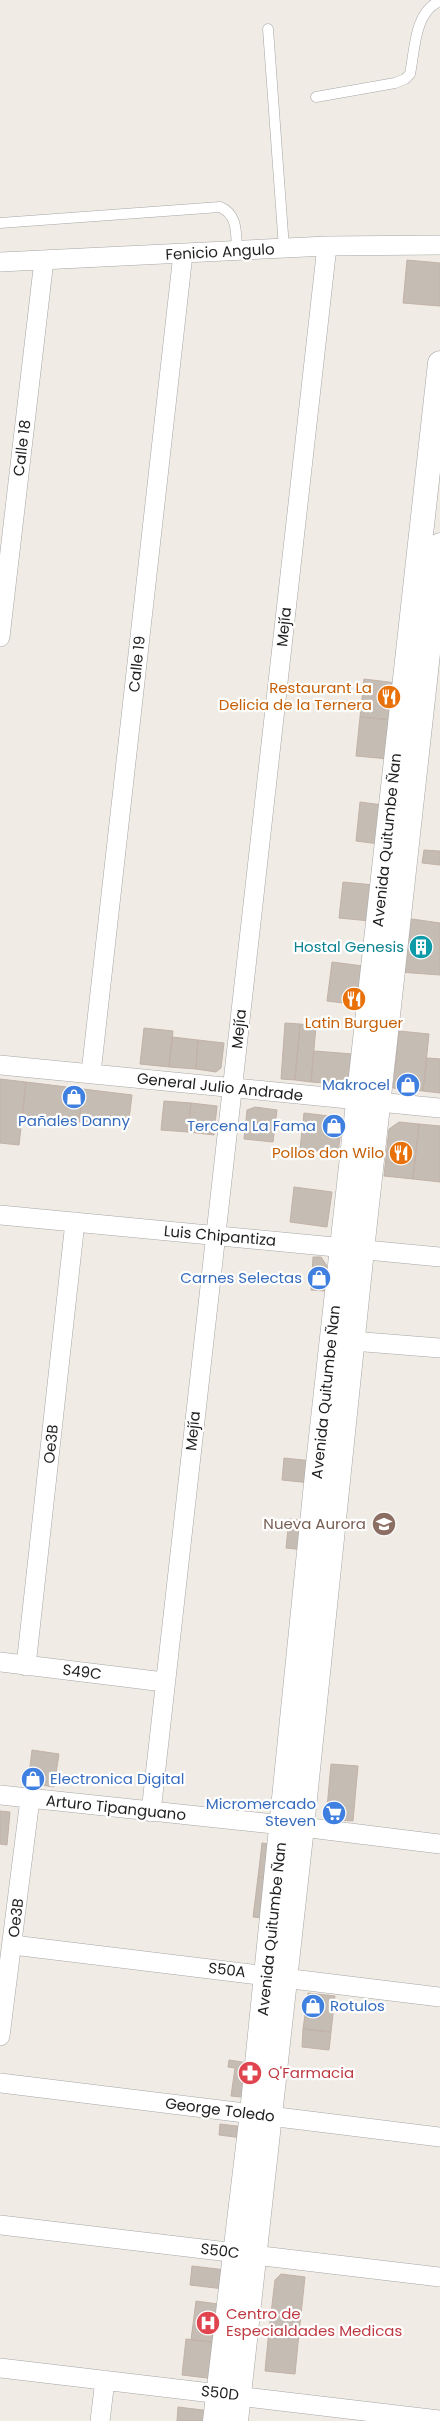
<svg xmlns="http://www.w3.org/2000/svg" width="440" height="2421" font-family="Poppins,sans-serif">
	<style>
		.building { fill: #c5bcb4; stroke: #c2b2a7 }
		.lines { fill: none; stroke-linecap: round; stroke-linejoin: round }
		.service-casing { stroke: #a6a6a6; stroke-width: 11 }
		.minor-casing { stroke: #a6a6a6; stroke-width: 20 }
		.tertiary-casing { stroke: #a6a6a6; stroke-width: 25 }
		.service { stroke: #fff; stroke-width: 10 }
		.minor { stroke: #fff; stroke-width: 19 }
		.tertiary { stroke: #fff; stroke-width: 24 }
		.labels { text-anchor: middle; stroke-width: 4.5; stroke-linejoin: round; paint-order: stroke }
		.street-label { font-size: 15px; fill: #1f1f1f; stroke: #fff }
		.food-label { font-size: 15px; fill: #c56008; stroke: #fff; text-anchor: end }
		.culture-label { font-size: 15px; fill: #0d838f; stroke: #fff; text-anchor: end }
		.shop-label { font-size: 15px; fill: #366cbe; stroke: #fff; text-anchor: end }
		.education-label { font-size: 15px; fill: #785e54; stroke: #fff; text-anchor: end }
		.health-label { font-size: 15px; fill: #be3a42; stroke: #fff; text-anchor: start }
	</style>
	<rect width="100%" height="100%" fill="#f0ece5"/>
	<path class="building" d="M407,260l33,3v43l-37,-3z
		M364,679l33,4 -4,37 -33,-3z
		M360,717l33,3 -4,39 -33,-3z
		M360,802l23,3 -4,39 -23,-3z
		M424,850l16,1v14l-18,-2z
		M343,882l31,3 -4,36 -31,-3z
		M405,918l35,5v52l-41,-3z
		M332,962l31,4 -4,39 -32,-4z
		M285,1023l15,1 -5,56 -14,-1z
		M300,1024l16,2 -5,56 -16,-2z
		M144,1028l29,3 -4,36 -29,-3z
		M399,1031l30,3 -6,57 -30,-3z
		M172,1037l26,3 -2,29 -27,-2z
		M198,1040l26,3 -3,25 -5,4 -20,-3z
		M314,1051l39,3 -3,31 -39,-3z
		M427,1058l13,1v34l-17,-2z
		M0,1079l26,3 -7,63 -19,-2z
		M26,1082l57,7 -4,33 -57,-7z
		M83,1089l49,6 -4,33 -49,-6z
		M164,1101l27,2 -3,29 -27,-2z
		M191,1103l26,3 -3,29 -26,-3z
		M255,1107l22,3 -4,32 -29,-3 3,-29z
		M304,1113l33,4 5,5 -4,31 -38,-4z
		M399,1122l20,2 -6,55 -29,-3 5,-47z
		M419,1124l21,2v56l-27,-3z
		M294,1187l38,5 -5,35 -37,-5z
		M313,1257h8l6,9 -1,25 -15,-1z
		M284,1458l29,3 -2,22 -29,-3z
		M289,1519l18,2 -3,29 -18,-2z
		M32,1750l27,4 -5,33 -26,-4z
		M331,1764l27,2 -5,55 -27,-2z
		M0,1811l10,1 -3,33 -7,-1z
		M262,1843l8,1 5,35 -17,-2z
		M258,1877l17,2 -5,40 -17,-2z
		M308,1993l27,3 -4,36 -28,-3z
		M303,2029l28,3 -2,18 -27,-3z
		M229,2060l26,4 -5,34 -19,-2 4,-28 -7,-1z
		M220,2124l24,3 -1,11 -24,-3z
		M192,2266l34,4 -2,19 -34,-4z
		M281,2274l24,3 -6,56 -30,-3 6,-50z
		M196,2301l29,4 -5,38 -29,-3z
		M269,2330l30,3 -4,41 -30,-3z
		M186,2339l34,4 -4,36 -34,-4z
		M178,2407l33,4 -1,10h-33z"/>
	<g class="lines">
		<g class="service-casing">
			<path id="service" d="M268,29l16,219
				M316,97l79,-14 10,-4 5,-5c5,-24 4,-62 30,-73
				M0,223l220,-16c18,7 16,27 17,44"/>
		</g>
		<g class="minor-casing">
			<path id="minor" d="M0,262l327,-16 113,-1
				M0,637l44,-377
				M0,1065l440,43
				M91,1073l92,-819
				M0,1215l440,42
				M340,1340l100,8
				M0,1662l164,20
				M26,1666l49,-444
				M0,1795l302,32 138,17
				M151,1812l176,-1566
				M13,1945l427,52
				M0,2036l30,-237
				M0,2083l440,54
				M0,2225l440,52
				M0,2368l440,52
				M100,2421l5,-41"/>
		</g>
		<g class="tertiary-casing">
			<path id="tertiary" d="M215,2421l37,-308 66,-649 122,-1101
				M236,2421l66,-594 60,-577 78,-705"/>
		</g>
		<use href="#service" class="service"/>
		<use href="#minor" class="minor"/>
		<use href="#tertiary" class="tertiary"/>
	</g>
	<defs>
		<g id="restaurant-disc" transform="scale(1.25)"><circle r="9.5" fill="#e8710a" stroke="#fff"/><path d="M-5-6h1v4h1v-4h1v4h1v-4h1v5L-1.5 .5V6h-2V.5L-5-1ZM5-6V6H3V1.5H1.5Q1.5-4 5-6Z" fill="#fff"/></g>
		<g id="building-disc" transform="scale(1.25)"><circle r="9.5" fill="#0f9aa8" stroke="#fff"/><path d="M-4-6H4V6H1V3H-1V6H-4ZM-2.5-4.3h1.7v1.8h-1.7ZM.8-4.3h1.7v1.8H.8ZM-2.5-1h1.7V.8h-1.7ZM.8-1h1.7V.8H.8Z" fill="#fff"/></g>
		<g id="shop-disc" transform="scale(1.25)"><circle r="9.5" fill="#3f7fe0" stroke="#fff"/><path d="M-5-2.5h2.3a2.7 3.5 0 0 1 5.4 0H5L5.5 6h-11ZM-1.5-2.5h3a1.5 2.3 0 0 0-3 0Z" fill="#fff"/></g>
		<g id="school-disc" transform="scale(1.25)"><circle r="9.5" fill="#8d6e63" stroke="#fff"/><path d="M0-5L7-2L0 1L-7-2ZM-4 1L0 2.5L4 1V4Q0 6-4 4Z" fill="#fff"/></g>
		<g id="supermarket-disc" transform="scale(1.25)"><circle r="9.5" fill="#3f7fe0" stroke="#fff"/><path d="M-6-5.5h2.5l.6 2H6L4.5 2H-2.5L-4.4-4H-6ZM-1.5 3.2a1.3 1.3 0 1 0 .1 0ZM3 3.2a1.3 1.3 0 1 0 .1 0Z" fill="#fff"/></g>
		<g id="pharmacy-disc" transform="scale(1.25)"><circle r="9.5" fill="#e0444e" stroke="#fff"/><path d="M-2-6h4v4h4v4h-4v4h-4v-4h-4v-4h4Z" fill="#fff"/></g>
		<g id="hospital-disc" transform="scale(1.25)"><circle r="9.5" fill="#e0444e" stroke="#fff"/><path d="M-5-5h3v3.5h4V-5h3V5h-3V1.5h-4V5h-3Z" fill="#fff"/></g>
	</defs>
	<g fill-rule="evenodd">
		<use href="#restaurant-disc" x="389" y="697"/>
		<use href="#building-disc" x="421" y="947"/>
		<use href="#restaurant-disc" x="354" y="999"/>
		<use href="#shop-disc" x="408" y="1085"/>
		<use href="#shop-disc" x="74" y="1097"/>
		<use href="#shop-disc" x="334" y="1126"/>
		<use href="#restaurant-disc" x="401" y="1153"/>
		<use href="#shop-disc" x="319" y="1278"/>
		<use href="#school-disc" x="384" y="1524"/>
		<use href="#shop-disc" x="33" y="1779"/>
		<use href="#supermarket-disc" x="334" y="1813"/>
		<use href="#shop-disc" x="313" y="2006"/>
		<use href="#pharmacy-disc" x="250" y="2073"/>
		<use href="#hospital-disc" x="208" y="2323"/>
	</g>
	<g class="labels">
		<g class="street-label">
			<text transform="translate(220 252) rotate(-3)" y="5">Fenicio Angulo</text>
			<text transform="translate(22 448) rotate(-83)" y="5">Calle 18</text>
			<text transform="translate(284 627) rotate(-84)" y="5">Mejía</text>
			<text transform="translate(137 664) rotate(-84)" y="5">Calle 19</text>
			<text transform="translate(387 840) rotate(-84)" y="5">Avenida Quitumbe Ñan</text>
			<text transform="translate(239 1029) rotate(-84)" y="5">Mejía</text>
			<text transform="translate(220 1087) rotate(6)" y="5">General Julio Andrade</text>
			<text transform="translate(220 1236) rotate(5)" y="5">Luis Chipantiza</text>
			<text transform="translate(326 1392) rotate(-84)" y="5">Avenida Quitumbe Ñan</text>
			<text transform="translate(193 1431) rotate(-84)" y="5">Mejía</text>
			<text transform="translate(51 1444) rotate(-84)" y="5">Oe3B</text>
			<text transform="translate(82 1672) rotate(7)" y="5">S49C</text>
			<text transform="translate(116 1808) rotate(6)" y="5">Arturo Tipanguano</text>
			<text transform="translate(16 1918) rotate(-83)" y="5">Oe3B</text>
			<text transform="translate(272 1929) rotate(-84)" y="5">Avenida Quitumbe Ñan</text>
			<text transform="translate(227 1970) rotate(7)" y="5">S50A</text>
			<text transform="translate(220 2110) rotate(7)" y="5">George Toledo</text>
			<text transform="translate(220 2251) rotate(7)" y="5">S50C</text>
			<text transform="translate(220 2393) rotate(7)" y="5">S50D</text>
		</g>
		<g class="food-label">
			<text x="372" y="693">Restaurant La<tspan x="372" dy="17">Delicia de la Ternera</tspan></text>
			<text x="354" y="1028" text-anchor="middle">Latin Burguer</text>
			<text x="384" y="1158">Pollos don Wilo</text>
		</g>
		<g class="culture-label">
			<text x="404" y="952">Hostal Genesis</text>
		</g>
		<g class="shop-label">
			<text x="390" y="1090">Makrocel</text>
			<text x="74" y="1126" text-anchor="middle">Pañales Danny</text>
			<text x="316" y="1131">Tercena La Fama</text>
			<text x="302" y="1283">Carnes Selectas</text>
			<text x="50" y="1784" text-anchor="start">Electronica Digital</text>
			<text x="316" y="1809">Micromercado<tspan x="316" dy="17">Steven</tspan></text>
			<text x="330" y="2011" text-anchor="start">Rotulos</text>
		</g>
		<g class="education-label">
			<text x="366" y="1529">Nueva Aurora</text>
		</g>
		<g class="health-label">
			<text x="268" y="2078">Q'Farmacia</text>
			<text x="226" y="2319">Centro de<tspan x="226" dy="17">Especialdades Medicas</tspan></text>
		</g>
	</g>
</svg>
